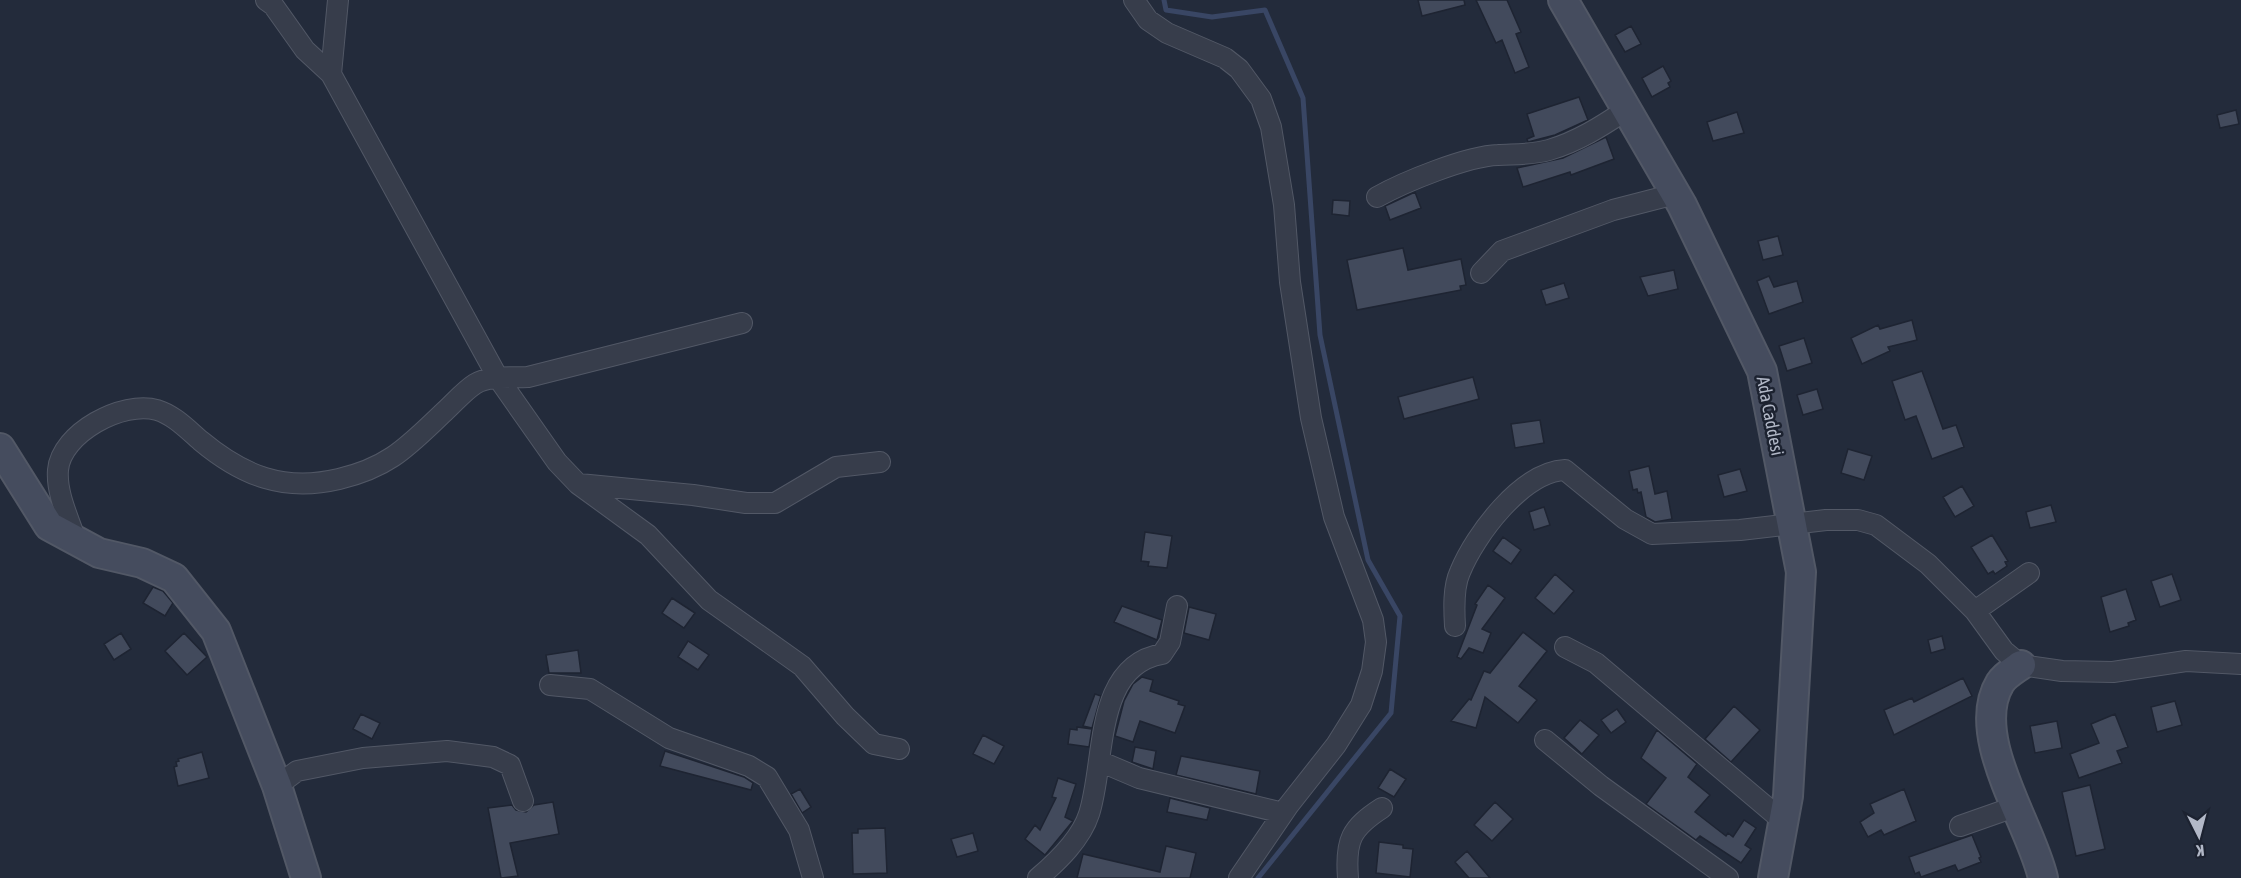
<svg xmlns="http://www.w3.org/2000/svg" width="2241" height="878" font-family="'Asap Condensed',sans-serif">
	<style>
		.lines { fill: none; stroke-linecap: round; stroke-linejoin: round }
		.stream { stroke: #394664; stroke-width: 5 }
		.building { fill: #424a5c; stroke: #1e2432; stroke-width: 1.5 }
		.street-casing { stroke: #525866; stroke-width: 22 }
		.secondary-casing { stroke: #525866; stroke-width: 32 }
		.street { stroke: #373d4b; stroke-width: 20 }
		.secondary { stroke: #454c5e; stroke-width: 28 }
		.labels { text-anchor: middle; stroke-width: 5; stroke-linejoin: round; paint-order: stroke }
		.street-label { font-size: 18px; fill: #b2b8c7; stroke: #1c2230 }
	</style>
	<rect width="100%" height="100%" fill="#232b3b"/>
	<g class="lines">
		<path class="stream" d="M1164,0l2,10 46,7 53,-7 38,88 17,237 48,225 32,56 -9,97 -133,165"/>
	</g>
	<path class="building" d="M1418,0h46l1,5 -43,11z
		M1476,0h31l14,32 -5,2 13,33 -14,6 -13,-33 -6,3z
		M1631,26l10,18 -16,8 -10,-17z
		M1663,66l8,15 -3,2 2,4 -18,10 -10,-19z
		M1579,97l9,23 -33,15 -27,7 -1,-3 7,-3 -7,-22z
		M2236,110l3,14 -19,4 -3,-13z
		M1737,112l7,21 -31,8 -6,-19z
		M1606,137l8,22 -43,16 -1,-3 -47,15 -6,-19 46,-10z
		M1415,192l6,16 -31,12 -5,-14z
		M1333,200l17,1 -1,15 -17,-2z
		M1778,236l5,19 -20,5 -5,-19z
		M1403,248l5,22 53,-11 5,26 -6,1 1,4 -104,20 -10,-50z
		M1674,270l4,19 -30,7 -8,-19z
		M1769,276l5,11 23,-6 6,21 -34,12 -12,-33z
		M1564,283l5,15 -23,7 -5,-15z
		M1912,320l5,20 -29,7 2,4 -28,13 -11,-26 27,-13 2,4z
		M1804,338l8,25 -25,8 -8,-25z
		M1922,371l21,58 13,-4 8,22 -32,12 -16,-43 -11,4 -13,-39z
		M1473,377l6,22 -75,20 -6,-22z
		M1817,389l6,20 -20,6 -6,-20z
		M1540,420l4,23 -29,5 -4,-24z
		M1848,449l24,7 -8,24 -23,-7z
		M1649,466l6,28 12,-3 5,28 -17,3 -9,-5 -5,-25 -3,1 -1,-4 -4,1 -4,-19z
		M1740,469l7,22 -23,6 -6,-22z
		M1962,486l12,20 -19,11 -12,-20z
		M2051,505l5,17 -26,6 -4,-16z
		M1544,507l6,18 -16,5 -5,-18z
		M1145,532l27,4 -5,32 -19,-2 1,-4 -8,-1z
		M1992,535l16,26 -3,1 2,4 -12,8 -2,-3 -5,3 -17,-27z
		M1503,537l18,13 -10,14 -18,-13z
		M1555,574l19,17 -20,23 -19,-16z
		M2172,574l9,26 -21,7 -9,-26z
		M1488,585l17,13 -23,31 9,4 -8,20 -14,-5 -8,11 -4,-2 20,-52 -2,-1z
		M153,587l10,4 10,12 -8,13 -22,-13z
		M2126,589l10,31 -8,3 1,3 -19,6 -9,-35z
		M672,598l23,15 -11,15 -22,-15z
		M1122,606l40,14 -5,20 -43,-18z
		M1189,607l27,7 -7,26 -25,-7z
		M1523,632l24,19 -28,35 18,14 -19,23 -33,-26 -9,31 -25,-7 18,-22 2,1 13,-29 6,2z
		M121,633l10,16 -17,11 -10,-16z
		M184,633l23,24 -20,18 -22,-24z
		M1942,636l3,13 -14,4 -3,-13z
		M688,641l21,14 -11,15 -20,-13z
		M578,650l3,23h-32l-3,-18z
		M1142,677l11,3 -3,11 29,10 -1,3 7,2 -10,27 -35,-12 -7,21 -18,-6 9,-35 9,-17z
		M1963,678l9,18 -78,39 -10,-25 28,-12 2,4z
		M1095,694l6,2 -9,32 -9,-2z
		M2175,701l7,24 -25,7 -6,-25z
		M1734,706l26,24 -29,32 -26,-23z
		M1617,709l9,13 -15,11 -10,-13z
		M361,714l19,9 -8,16 -19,-10z
		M2115,714l13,33 -11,4 5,12 -43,15 -9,-24 29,-11 -8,-19z
		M1580,720l19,15 -17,19 -18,-16z
		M2057,721l5,27 -27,5 -5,-27z
		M1077,727l15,2 -3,18 -21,-3 2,-15 7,1z
		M1657,730l40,34 -9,13 22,18 -15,17 31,24 2,-3 5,4 11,-17 12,8 -11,17 6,4 -10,14 -41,-27 -4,4 -50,-36 20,-26 -25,-20z
		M983,735l21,11 -10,18 -21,-10z
		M1135,747l21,4 -3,18 -21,-7z
		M665,751l79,26 9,6 -2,7 -91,-24z
		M202,752l7,26 -31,8 -4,-19 3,-1 -1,-4 3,-1 -1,-2z
		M1181,756l79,15 -4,23 -80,-19z
		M1390,769l16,10 -12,18 -16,-9z
		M1058,778l18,6 -11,33 8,4 -28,34 -20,-16 10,-14 5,5 16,-32 -4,-1z
		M2090,785l15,64 -29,7 -14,-64z
		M800,789l11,18 -9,6 -11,-19z
		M1904,789l12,32 -32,14 -3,-5 -13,7 -8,-15 14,-9 -4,-9z
		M1170,798l40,10 -3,12 -40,-8z
		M553,802l6,32 -49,9 8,33 -17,2 -13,-70 24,-3 4,5 10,2 8,-7z
		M1495,802l18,17 -21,22 -18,-16z
		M885,828l2,45 -34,1 -1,-41h6v-4z
		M973,833l5,18 -21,6 -6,-18z
		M1972,835l9,22 -2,1 2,4 -23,9 -3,-6 -34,12 -2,-5 -4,2 -6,-17z
		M1379,842l24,3v3l10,1 -3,28 -34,-4z
		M1166,846l30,7 -6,25h-113l6,-24 77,18z
		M1467,851l23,27h-21l-14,-16z"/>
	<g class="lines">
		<g class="street-casing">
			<path id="street" d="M266,0l7,5 32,45 26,24
				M338,0l-7,74 167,304 59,84 21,22 70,51 61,65 93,66 43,50 29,28 25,5
				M1134,0l14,20 19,13 58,25 14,11 22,30 10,28 13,78 6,77 21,136 23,99 39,103 3,22 -4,29 -11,34 -25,40 -48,61 -49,72
				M1377,197c27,-15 90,-41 121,-42 18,-1 33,0 51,-5 28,-8 53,-24 77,-40
				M1481,273l21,-22 111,-41 62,-16
				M579,484l114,11 53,8h29l61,-36 44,-5
				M76,541c-7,-22 -20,-48 -18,-71 3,-37 65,-70 99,-60 17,5 31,20 44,31 42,35 83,51 138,38 51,-12 69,-33 105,-67 10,-9 20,-21 31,-28 14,-9 37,-6 53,-7l214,-54
				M1975,611l54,-38
				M1455,626c-1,-17 -2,-39 5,-54 15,-37 62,-100 105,-102l60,49 27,15 88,-4 86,-10h32l18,5 52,39 47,47 29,40 17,14 41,6 51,1 73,-11 55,3
				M1565,647l31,16 187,158
				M550,685l40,4 79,49 80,28 18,11 32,53 14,48
				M1545,740l56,46 127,92
				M1099,761l40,17 144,35
				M277,786l20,-15 66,-13 84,-7 46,6 17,8 13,36
				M1960,826l57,-20
				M1038,878c20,-17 43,-39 51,-64 17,-52 4,-148 73,-160l8,-12 7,-36
				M1348,878c-3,-38 3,-50 34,-70"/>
		</g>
		<g class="secondary-casing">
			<path id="secondary" d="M1563,0l119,205 80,166 39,201 -13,224 -15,82
				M0,448l49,78 50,27 43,10 32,15 42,53 61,155 29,92
				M2021,665c-7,5 -17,11 -21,18 -32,53 31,141 43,195"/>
		</g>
		<use href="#street" class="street"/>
		<use href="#secondary" class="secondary"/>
	</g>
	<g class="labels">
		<g class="street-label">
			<text transform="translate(1770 416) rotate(79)" y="6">Ada Caddesi</text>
		</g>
	</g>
	<g transform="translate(2199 836) rotate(174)" stroke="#1c2230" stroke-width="4.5" paint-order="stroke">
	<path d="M0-4.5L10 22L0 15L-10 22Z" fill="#b2b8c7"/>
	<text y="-9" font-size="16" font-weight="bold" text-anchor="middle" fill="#b2b8c7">K</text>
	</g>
</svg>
